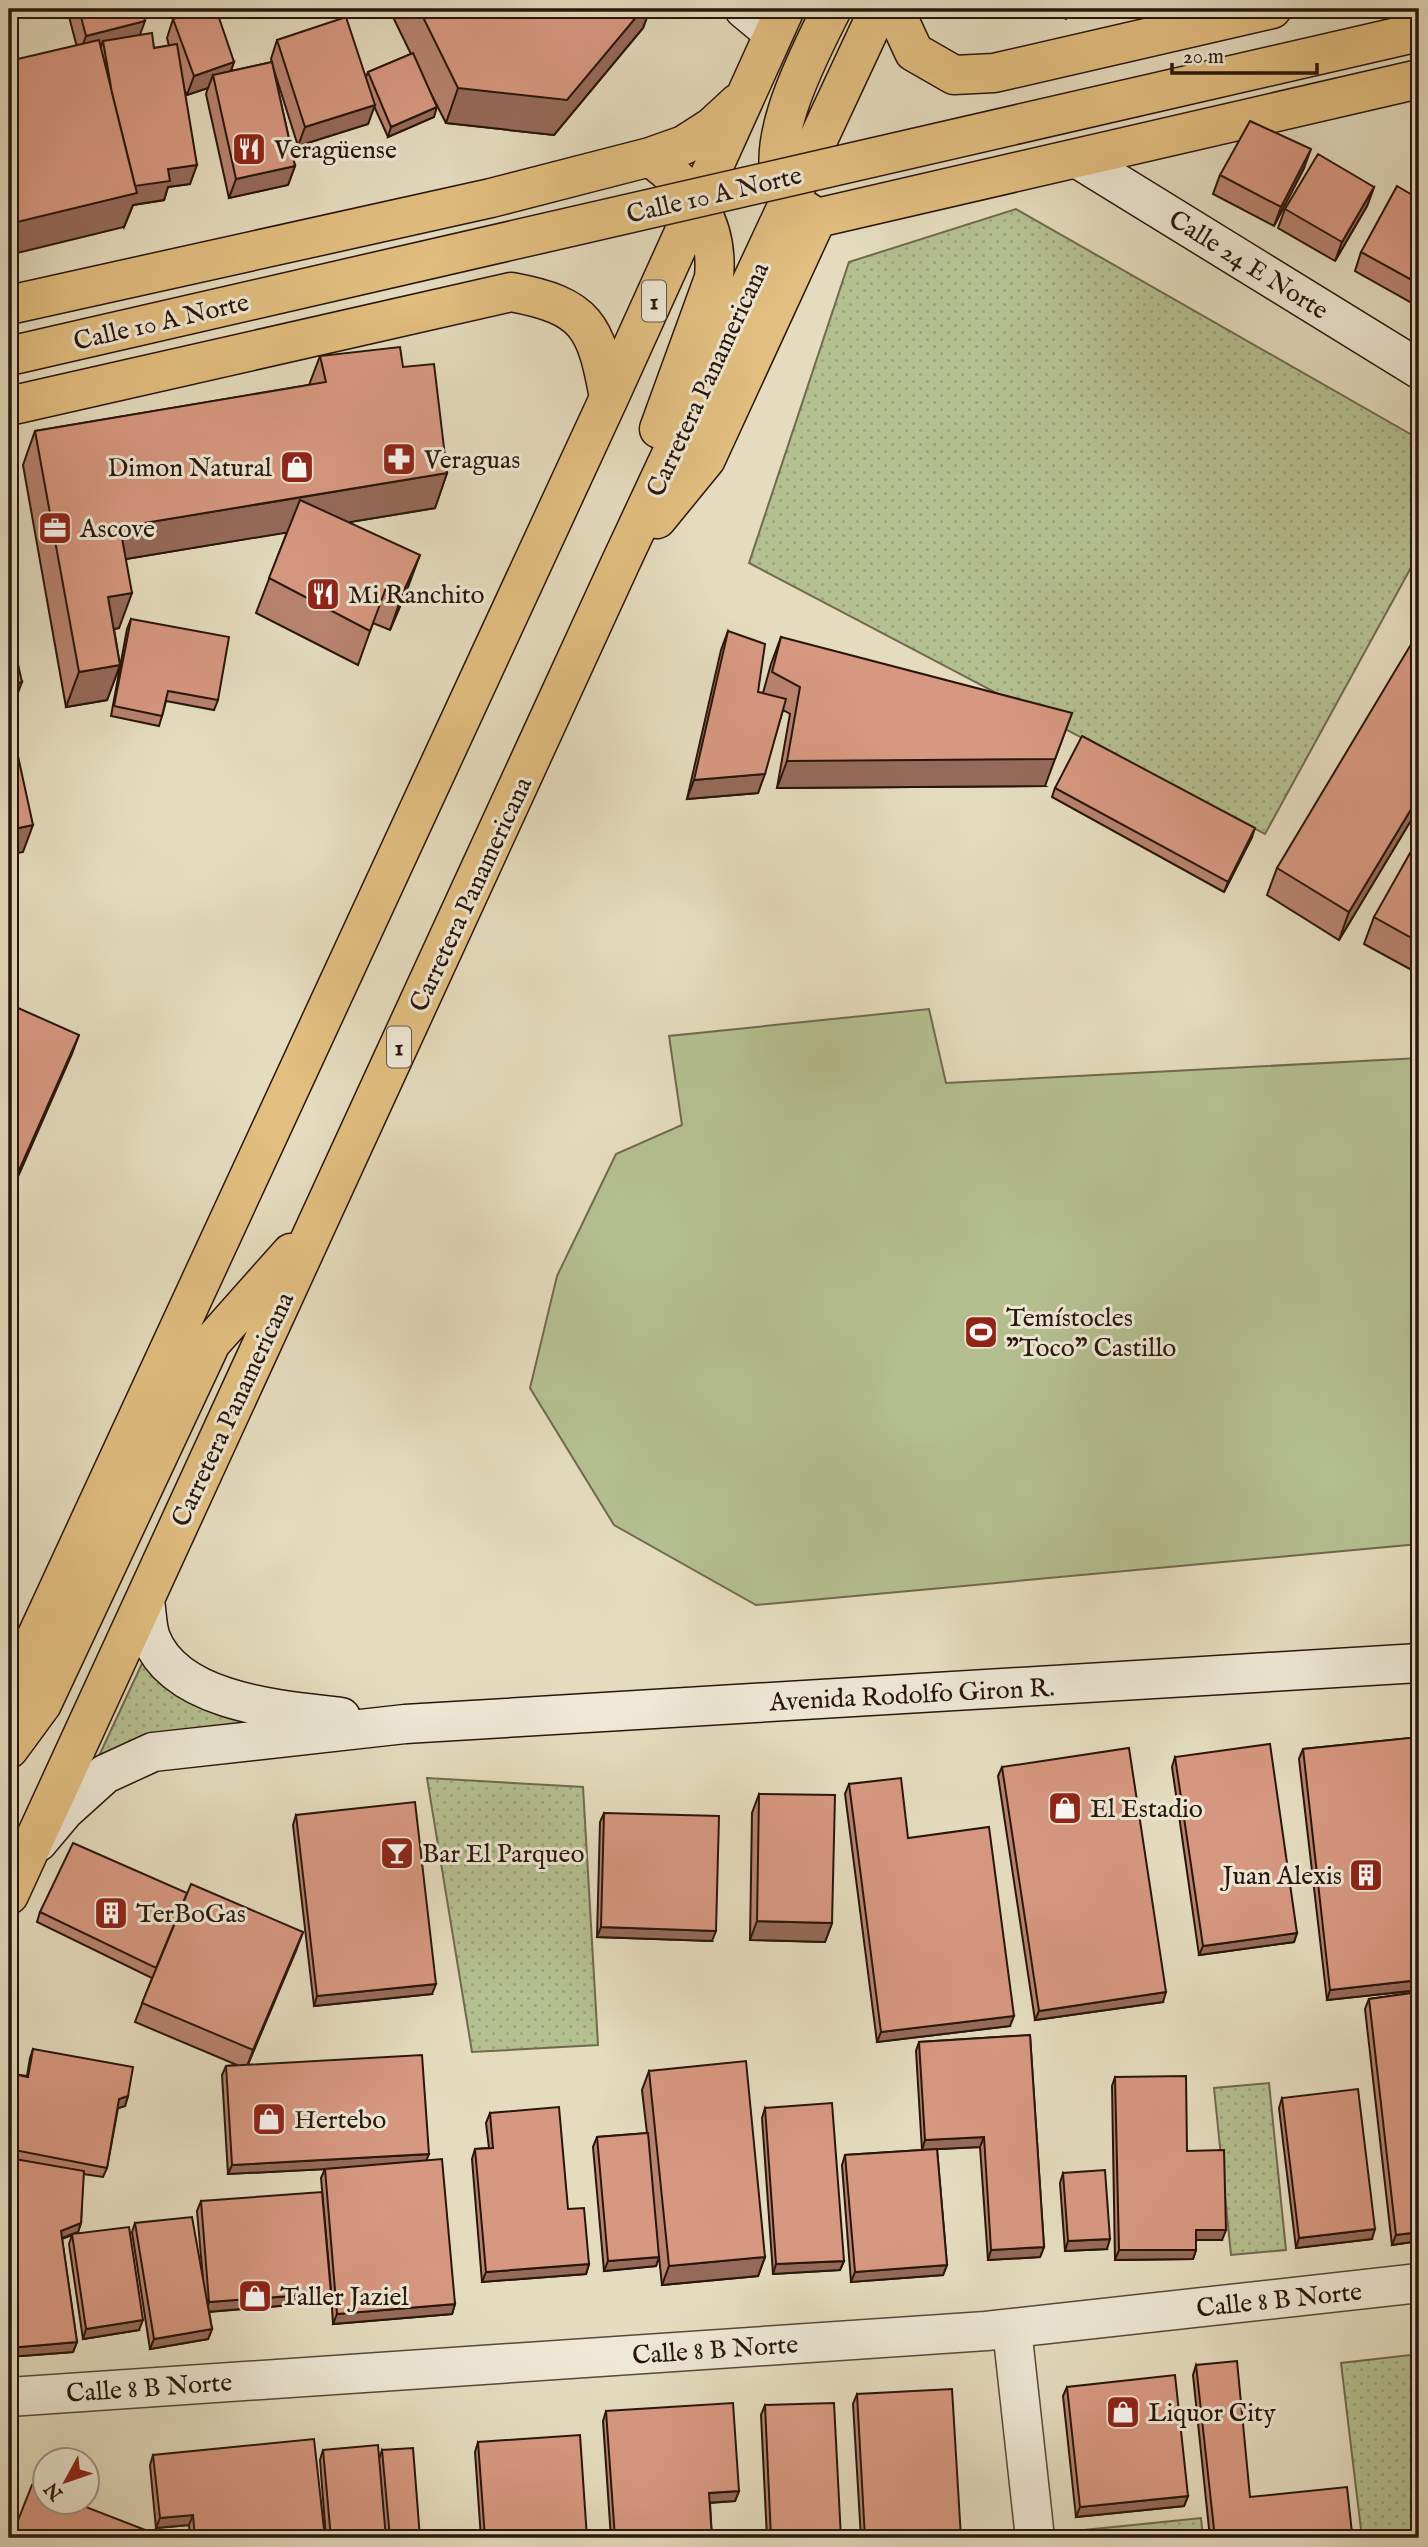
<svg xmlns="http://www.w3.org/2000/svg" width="1428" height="2547" font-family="'IM FELL English',serif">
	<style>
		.grass { fill: url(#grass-dots); stroke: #6f6a4e; stroke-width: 2 }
		.pitch { fill: #b5c091; stroke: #6f6a4e; stroke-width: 2 }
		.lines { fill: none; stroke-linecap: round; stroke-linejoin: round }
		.street-casing { stroke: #584738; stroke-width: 41 }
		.secondary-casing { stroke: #29150b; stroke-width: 41 }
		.highway-casing { stroke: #29150b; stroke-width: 41 }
		.street { stroke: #eee8d5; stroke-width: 38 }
		.secondary { stroke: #eee8d5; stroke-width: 38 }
		.highway { stroke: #e2be80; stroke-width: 38 }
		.primary-bridge-casing { stroke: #29150b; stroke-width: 41; stroke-linecap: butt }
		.primary-bridge { stroke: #e2be80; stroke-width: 38 }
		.wall { fill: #b9836f; stroke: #29150b; stroke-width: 2 }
		.shaded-wall { fill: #966a5a; stroke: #29150b; stroke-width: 2 }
		.building { fill: #d79881; stroke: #29150b; stroke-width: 2 }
		.labels { text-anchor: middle; stroke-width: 6; stroke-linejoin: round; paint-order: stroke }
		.shield { fill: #eee8d5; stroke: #645448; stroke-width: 2 }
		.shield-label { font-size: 24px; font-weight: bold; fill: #29150b }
		.poi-label { font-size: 26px; fill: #29150b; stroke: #eee8d5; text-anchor: start }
		.street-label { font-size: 26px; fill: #29150b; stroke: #eee8d5 }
	</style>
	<defs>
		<pattern id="grass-dots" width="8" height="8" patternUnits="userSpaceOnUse" patternTransform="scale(1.75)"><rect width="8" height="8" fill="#b5c091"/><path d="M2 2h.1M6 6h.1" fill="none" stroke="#9ca47c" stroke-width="1.8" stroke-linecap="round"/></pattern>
	</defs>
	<rect width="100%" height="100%" fill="#e5dcbf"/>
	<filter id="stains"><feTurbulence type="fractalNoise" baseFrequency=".00286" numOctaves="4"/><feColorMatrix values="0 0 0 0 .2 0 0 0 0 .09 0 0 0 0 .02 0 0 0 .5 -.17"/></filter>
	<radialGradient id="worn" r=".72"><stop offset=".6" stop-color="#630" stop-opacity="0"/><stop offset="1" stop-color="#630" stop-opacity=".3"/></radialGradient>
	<path class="grass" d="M1016,209l403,230v114l-154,281 -516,-271 100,-301z
		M146,1655l114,69 -161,32z
		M427,1778l156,9 15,258 -126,7z
		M1269,2083l17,167 -55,5 -17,-167z
		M1419,2354v184h-57l-21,-175z
		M1201,2518l2,20h-147l-1,-5z"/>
	<path class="pitch" d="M929,1009l17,74 473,-25v486l-663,61 -142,-80 -84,-137 27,-112 59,-122 66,-29 -13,-89z"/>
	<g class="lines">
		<g class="street-casing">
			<path id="street" d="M1012,2329l23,209
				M9,2397l977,-66 433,-48"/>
		</g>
		<g class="secondary-casing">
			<path id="secondary" d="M744,9l29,24
				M1078,159l341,210
				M145,1601c2,12 2,27 6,37 25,65 131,72 190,79
				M38,1842l26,-31 41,-37 48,-22 252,-28 1014,-61"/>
		</g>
		<g class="highway-casing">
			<path id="highway" d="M832,9c-21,42 -78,147 -42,190 7,8 19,13 27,19l602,-139
				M894,9l20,43 40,23 40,-2 278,-64
				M650,157c43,31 69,66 64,121l-55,151
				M9,305l482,-107 159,-41 34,-12 28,-18 26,-24
				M9,406l502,-114c76,14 85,34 98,106
				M657,519l49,-60 111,-241
				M9,1696l600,-1298 176,-389
				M9,1749l33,-45 169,-361 80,-90
				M9,1895l611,-1331 259,-555"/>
		</g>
		<use href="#street" class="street"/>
		<use href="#secondary" class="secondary"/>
		<use href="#highway" class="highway"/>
		<g class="primary-bridge-casing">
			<path id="primary-bridge" d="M9,356l1410,-324"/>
		</g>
		<use href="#primary-bridge" class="primary-bridge"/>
	</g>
	<path class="wall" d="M67,9h75l-2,26 14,13 15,-2 -2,-8 6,-19 61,43 -3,9 41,-9 -1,-3 6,-19 89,37 2,-5 43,-18 -22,-45h261l-7,19 -89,107 -108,-12 -16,-31 4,25 -46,20 -14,-31 -6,18 -70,22 -25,-79 22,99 -7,19 -59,13 -23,-104 2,-6 -21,7 -3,-6 6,95 -22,3 -4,13 -31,5 -9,22z
		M1045,9h26l-5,10z
		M1304,168l-30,58 -61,-32 7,-19z
		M1374,187l-7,19 -32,55 -57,-33 7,-19z
		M1419,199v108l-64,-36 6,-19z
		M320,356l83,11 44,106 -12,35 -86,14 58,68 -17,40 -17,-7 -15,42 -102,-52 31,-81 -161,27 -7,69 -5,1 6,36 -13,35 -41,7 -43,-242 12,-34 274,-46z
		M131,619l87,81 -4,10 -48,-9 -4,15 -3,10 -48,-10 16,-87z
		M728,631l30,61 5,1 8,-29 10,-27 264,149 -268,2 13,-74 -7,-4 -25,83 -71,6 34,-149z
		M1055,788l197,49 -28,55 -172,-95z
		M1419,807l-80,133 -72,-45 10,-27z
		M1419,850v124l-55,-30 10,-27z
		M1419,1737v253l-92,10 -28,-241 4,-10z
		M1175,1757l122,176 -3,9 -95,13 -27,-188z
		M1002,1767l161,235 -128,18 -37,-244z
		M849,1784l59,54 102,188 -133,16 -32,-248z
		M759,1794l73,129 -7,19 -75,-2 2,-127z
		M604,1813l108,128 -115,-4 3,-115z
		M296,1815l136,179 -118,12 -21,-181z
		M187,1893l116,39 -55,132 178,96 29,144 -3,10 -119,10 -2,-31 -4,9 -118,10 3,17 -4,10 -58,10 -18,-117 3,-9 68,56 -6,-68 4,-10 130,90 -10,-113 4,-9 -97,5 -6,-99 4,-9 11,-1 -102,-43 17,-44 -115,-56 3,-10z
		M1419,1992v249l-27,4 -27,-236 4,-10z
		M1030,2035l14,212 -4,10 -52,3 -8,-113 -43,2 10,116 -4,10 -92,7 -9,-117 3,-10 77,-5 -6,-99 3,-9z
		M33,2049l95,47 -3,10 -7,2 -11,60 -4,9 -20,-3 -2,49 -3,9 -5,2 66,96 -56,9 -14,-95 3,-9 -10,4 15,103 -4,10 -64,5v-271l4,-12 14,2 3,-18z
		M649,2071l116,186 -7,19 -96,9 -3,-28 -3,9 -52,5 -11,-124 4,-10 50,-4 -5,-43z
		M1115,2077l72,74 35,89h-26v10l-3,9 -78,1 -3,-174z
		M1282,2098l90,141 -76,9 -17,-140z
		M765,2108l79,153 -4,9 -67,4 -11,-156z
		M490,2113l78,96 21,55 -3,10 -104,8 -10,-123 3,-10 14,-1 -3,-25z
		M1063,2173l44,76 -42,2 -5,-68z
		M1196,2365l54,132 102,36 -2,5h-140l-17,-163z
		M1067,2387l121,109 -4,10 -108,11 -13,-121z
		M857,2394l104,144h-100l-8,-134z
		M765,2405l76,133h-74l-6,-123z
		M606,2411l133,80 -4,10 -25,2 2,35h-101l-8,-117z
		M478,2442l109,96h-106l-6,-86z
		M323,2450l56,9 3,-9 38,88h-94l-6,-78z
		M153,2455l172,83h-135l-1,-13 -33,3 -6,-63z"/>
	<path class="shaded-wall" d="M643,9h7l-7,19 -89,107 -108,-12 12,-35z
		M145,21l-7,19 -35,1 -3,8 -21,6 7,-19z
		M234,62l-7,19 -14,-6 -5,13 -21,7 7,-19z
		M375,105l-7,19 -70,22 7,-19z
		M437,107l-3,10 -46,20 3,-10z
		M1311,149l-7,19 -30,58 7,-19z
		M197,165l-7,19 -22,3 -4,13 -31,5 -9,22 -115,28v-31l120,-36 39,-19z
		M295,166l-7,19 -59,13 7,-19z
		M1374,187l-7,19 -32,55 7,-19z
		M447,473l-12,35 -327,54 12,-35z
		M420,555l-13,35 -17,40 12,-35z
		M132,593l-13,35 -23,4 12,-35z
		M120,665l-13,35 -41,7 13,-35z
		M22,682l-10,27 -3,1v-25z
		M1072,713l-27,73 -268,2 10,-27z
		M765,774l-7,19 -71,6 7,-19z
		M1419,796v11l-80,133 10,-28z
		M33,825l-10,27 -14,3v-25z
		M1255,828l-3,9 -28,55 4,-10z
		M79,1035l-7,19 -63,143v-4z
		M757,1921l75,2 -7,19 -75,-2z
		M601,1927l115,4 -4,10 -115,-4z
		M303,1932l-7,19 -50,118 7,-19z
		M1297,1933l-3,9 -95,13 4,-9z
		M1419,1980v10l-92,10 3,-10z
		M436,1984l-4,10 -118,12 3,-10z
		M1166,1992l-3,10 -128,18 4,-9z
		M1014,2016l-4,10 -133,16 4,-10z
		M128,2096l-3,10 -9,3 3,-10z
		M984,2137l-4,10 -58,3 3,-10z
		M429,2154l-4,10 -197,10 4,-9z
		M81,2223l-3,9 -21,8 4,-9z
		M1375,2229l-3,10 -76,9 3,-10z
		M1196,2230h30l-4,10h-30z
		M1419,2232v9l-27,4 4,-10z
		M1110,2239l-3,10 -42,2 3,-10z
		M1044,2247l-4,10 -52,3 3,-10z
		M1119,2250h77l-3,9 -78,1z
		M659,2257l-3,9 -52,5 4,-10z
		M765,2257l-7,19 -96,9 7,-19z
		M844,2261l-4,9 -67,4 3,-10z
		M589,2264l-3,10 -104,8 4,-10z
		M947,2265l-4,10 -92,7 4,-10z
		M331,2293l-4,9 -121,10 3,-10z
		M455,2304l-3,10 -119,10 4,-10z
		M143,2320l-4,10 -56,9 3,-10z
		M212,2329l-4,10 -58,10 4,-10z
		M77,2342l-4,10 -64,5v-9z
		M739,2491l-4,10 -30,2 4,-10z
		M1188,2496l-4,10 -108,11 4,-10z
		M193,2515l-4,10 -33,3 4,-10z
		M1352,2533l-2,5h-52z"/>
	<path class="building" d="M79,9h63l3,12 -59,15z
		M203,9h13l18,53 -40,14 -21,-57z
		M419,9h224l-76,91 -109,-12z
		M346,17l29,88 -70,22 -28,-87z
		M152,33l2,15 23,-4 20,121 -29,4 2,12 -35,5 -23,-93 -9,-52z
		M99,40l38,153 -128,31v-163z
		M413,53l24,54 -46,20 -23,-55z
		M272,62l23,104 -59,13 -23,-104z
		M1250,121l61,28 -30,58 -61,-32z
		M1318,154l56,33 -32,55 -57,-33z
		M1397,186l22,13v85l-58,-32z
		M400,347l3,20 31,-3 13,109 -327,54 12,66 -24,4 12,68 -41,7 -44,-241 291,-49 -6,-26z
		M300,500l120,55 -18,40 -16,-7 -16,43 -101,-53z
		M131,619l98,18 -11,63 -50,-9 -6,25 -48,-10z
		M9,625l13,57 -13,3z
		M728,631l37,13 -7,48 28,7 -21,75 -71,6z
		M1419,631v165l-70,116 -72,-44z
		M781,637l291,76 -17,46 -268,2 13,-74 -28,-15z
		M9,715l24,110 -24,5z
		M1082,736l173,92 -27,54 -173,-94z
		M1414,846l5,4v92l-45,-25z
		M9,1004l70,31 -70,158z
		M1419,1737v243l-89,10 -27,-241z
		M1270,1744l27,189 -94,13 -28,-189z
		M1129,1748l37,244 -127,19 -37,-244z
		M901,1778l7,60 81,-11 25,189 -133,16 -32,-248z
		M759,1794l76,1 -3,128 -75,-2z
		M415,1802l21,182 -119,12 -21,-181z
		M604,1813l115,3 -3,115 -115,-4z
		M73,1843l114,50 -31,75 -116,-56z
		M191,1884l112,48 -50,118 -111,-47z
		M1419,1992v240l-23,3 -27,-236z
		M1030,2035l14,212 -53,3 -7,-113 -59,3 -6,-98z
		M33,2049l100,18 -5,29 -9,3 -12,69 -98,-19v-53l4,-22 15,3z
		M422,2055l7,99 -197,11 -6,-99z
		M746,2061l19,196 -96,9 -20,-195z
		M1186,2076l1,75 37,-1 2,80h-30v20h-77l-4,-173z
		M1358,2089l17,140 -76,9 -17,-140z
		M832,2103l12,158 -68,3 -11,-156z
		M559,2107l9,102 16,-1 5,56 -103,8 -11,-123 18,-1 -3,-35z
		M648,2133l11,124 -51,4 -11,-124z
		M937,2149l10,116 -92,7 -10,-117z
		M9,2158l75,13 -3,52 -20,8 16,111 -68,6z
		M442,2159l13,145 -118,10 -12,-145z
		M1105,2170l5,69 -42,2 -5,-68z
		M322,2192l9,101 -122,9 -8,-101z
		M192,2217l20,112 -58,10 -19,-116z
		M129,2227l14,93 -57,9 -14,-95z
		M1237,2361l13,136 97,-10 5,46 -54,5h-83l-19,-173z
		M1175,2375l13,121 -108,11 -13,-120z
		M952,2389l9,149h-96l-8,-144z
		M733,2403l6,88 -30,2 3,45h-97l-9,-127z
		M834,2403l7,135h-70l-6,-133z
		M580,2435l7,103h-102l-7,-96z
		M314,2439l11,99h-130l-2,-23 -33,3 -7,-63z
		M378,2445l8,93h-55l-8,-88z
		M413,2448l7,90h-30l-8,-88z
		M32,2485l14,5v12h27l93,36h-155z"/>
	<defs>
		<g id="restaurant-square" transform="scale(1.75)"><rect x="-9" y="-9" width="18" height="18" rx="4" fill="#8f2418" stroke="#eee8d5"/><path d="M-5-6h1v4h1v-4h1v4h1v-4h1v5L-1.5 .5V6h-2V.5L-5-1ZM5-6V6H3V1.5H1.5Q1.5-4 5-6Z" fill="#fff"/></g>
		<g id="pharmacy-square" transform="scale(1.75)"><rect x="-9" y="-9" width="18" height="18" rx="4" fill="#8f2418" stroke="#eee8d5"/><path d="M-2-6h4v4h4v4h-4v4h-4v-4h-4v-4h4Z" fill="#fff"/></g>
		<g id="shop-square" transform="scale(1.75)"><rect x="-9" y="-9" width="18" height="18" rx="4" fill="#8f2418" stroke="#eee8d5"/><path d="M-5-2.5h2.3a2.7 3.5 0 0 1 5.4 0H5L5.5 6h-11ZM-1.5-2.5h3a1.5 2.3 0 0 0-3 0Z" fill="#fff"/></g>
		<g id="office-square" transform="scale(1.75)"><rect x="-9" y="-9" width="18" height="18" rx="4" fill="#8f2418" stroke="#eee8d5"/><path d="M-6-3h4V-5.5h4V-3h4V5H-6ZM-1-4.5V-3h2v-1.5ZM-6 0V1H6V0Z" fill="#fff"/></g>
		<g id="stadium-square" transform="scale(1.75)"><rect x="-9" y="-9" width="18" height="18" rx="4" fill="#8f2418" stroke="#eee8d5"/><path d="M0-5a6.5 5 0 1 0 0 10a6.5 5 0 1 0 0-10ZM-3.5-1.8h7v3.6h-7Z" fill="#fff"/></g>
		<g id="bar-square" transform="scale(1.75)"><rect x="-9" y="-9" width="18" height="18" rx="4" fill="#8f2418" stroke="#eee8d5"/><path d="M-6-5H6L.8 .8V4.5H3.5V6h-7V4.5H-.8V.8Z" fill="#fff"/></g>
		<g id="building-square" transform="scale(1.75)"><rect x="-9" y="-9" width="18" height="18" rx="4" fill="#8f2418" stroke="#eee8d5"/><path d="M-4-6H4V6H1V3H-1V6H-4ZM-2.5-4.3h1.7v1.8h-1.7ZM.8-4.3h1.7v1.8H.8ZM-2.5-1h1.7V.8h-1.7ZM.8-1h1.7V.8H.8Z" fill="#fff"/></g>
	</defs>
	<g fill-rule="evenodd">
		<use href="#restaurant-square" x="249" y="149"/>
		<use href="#pharmacy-square" x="399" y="459"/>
		<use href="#shop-square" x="297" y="467"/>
		<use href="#office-square" x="55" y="528"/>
		<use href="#restaurant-square" x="323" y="594"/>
		<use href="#stadium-square" x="981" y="1332"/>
		<use href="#shop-square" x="1065" y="1808"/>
		<use href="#bar-square" x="397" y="1853"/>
		<use href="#building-square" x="1366" y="1875"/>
		<use href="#building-square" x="111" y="1913"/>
		<use href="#shop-square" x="269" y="2119"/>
		<use href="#shop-square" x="255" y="2296"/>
		<use href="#shop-square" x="1123" y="2412"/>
	</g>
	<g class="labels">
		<g class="shield">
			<rect x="642" y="280.5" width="24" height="41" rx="5"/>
			<rect x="387" y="1026.5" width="24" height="41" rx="5"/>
		</g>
		<g class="shield-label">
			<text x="654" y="309">1</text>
			<text x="399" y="1055">1</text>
		</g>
		<g class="poi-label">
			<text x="274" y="158">Veragüense</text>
			<text x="424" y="468">Veraguas</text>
			<text x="272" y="476" text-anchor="end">Dimon Natural</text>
			<text x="80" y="537">Ascove</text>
			<text x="348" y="603">Mi Ranchito</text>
			<text x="1006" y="1326">Temístocles<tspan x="1006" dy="30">"Toco" Castillo</tspan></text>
			<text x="1090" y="1817">El Estadio</text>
			<text x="422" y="1862">Bar El Parqueo</text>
			<text x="1342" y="1884" text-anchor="end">Juan Alexis</text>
			<text x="136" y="1922">TerBoGas</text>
			<text x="294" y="2128">Hertebo</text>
			<text x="280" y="2305">Taller Jaziel</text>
			<text x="1148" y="2421">Liquor City</text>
		</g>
		<g class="street-label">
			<text transform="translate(714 194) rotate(-13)" y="9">Calle 10 A Norte</text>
			<text transform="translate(1249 264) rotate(32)" y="9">Calle 24 E Norte</text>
			<text transform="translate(161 321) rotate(-13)" y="9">Calle 10 A Norte</text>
			<text transform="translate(707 379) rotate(-65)" y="9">Carretera Panamericana</text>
			<text transform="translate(470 894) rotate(-65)" y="9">Carretera Panamericana</text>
			<text transform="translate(232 1409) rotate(-65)" y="9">Carretera Panamericana</text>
			<text transform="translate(912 1694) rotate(-3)" y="9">Avenida Rodolfo Giron R.</text>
			<text transform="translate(1279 2299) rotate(-6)" y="9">Calle 8 B Norte</text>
			<text transform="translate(715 2349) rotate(-4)" y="9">Calle 8 B Norte</text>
			<text transform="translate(149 2387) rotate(-4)" y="9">Calle 8 B Norte</text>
		</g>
	</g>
	<rect width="1428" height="2547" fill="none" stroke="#e5dcbf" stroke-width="35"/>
	<rect x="10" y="10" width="1407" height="2526" fill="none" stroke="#29150b" stroke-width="3.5"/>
	<rect x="18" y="18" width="1393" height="2512" fill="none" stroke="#29150b" stroke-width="2"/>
	<g transform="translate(66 2481) rotate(230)"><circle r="33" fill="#eee8d5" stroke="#9f9484" stroke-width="2"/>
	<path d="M0-5L12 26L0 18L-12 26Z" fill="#8f2418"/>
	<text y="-10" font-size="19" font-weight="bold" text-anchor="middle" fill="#29150b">N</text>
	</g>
	<path d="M1172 63v10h145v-10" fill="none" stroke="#29150b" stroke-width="3.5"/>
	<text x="1183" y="63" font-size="21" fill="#29150b" stroke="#eee8d5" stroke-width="5" paint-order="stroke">20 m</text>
	<rect width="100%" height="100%" filter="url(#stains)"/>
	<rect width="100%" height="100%" fill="url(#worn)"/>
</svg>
